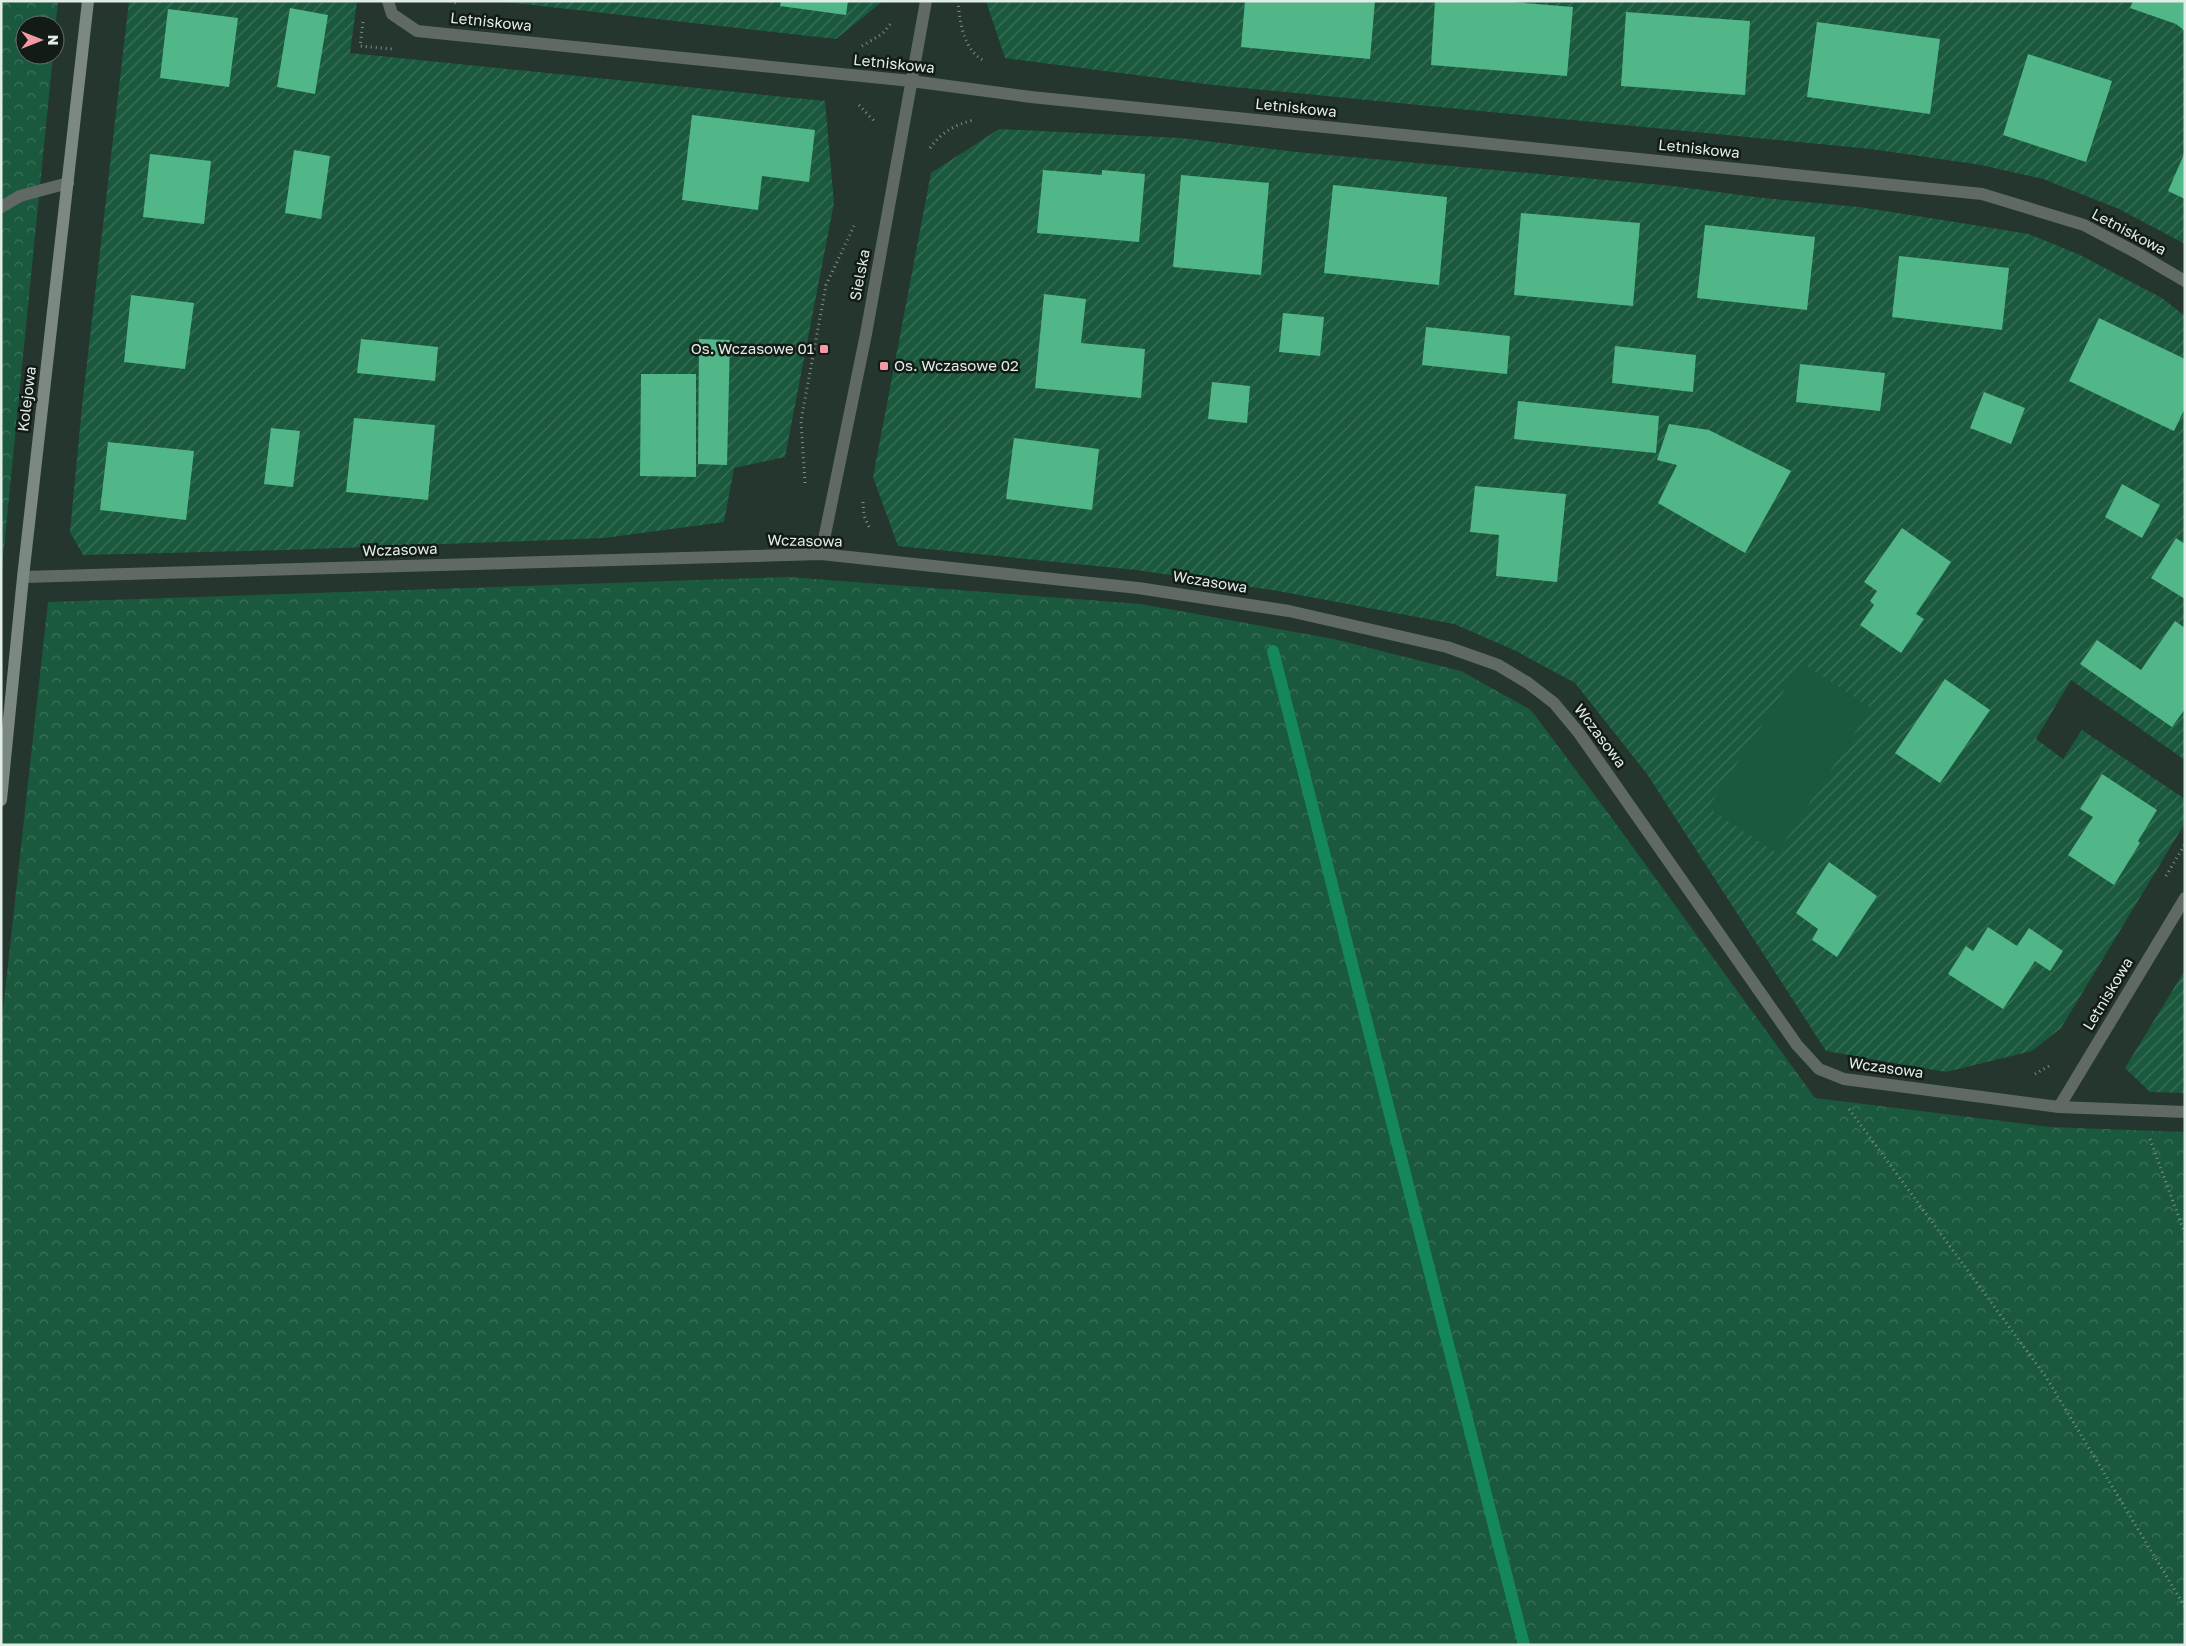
<svg xmlns="http://www.w3.org/2000/svg" width="2186" height="1646" font-family="'Golos Text',sans-serif">
	<style>
		.forest { fill: url(#forest-crowns) }
		.garden { fill: url(#garden-furrows) }
		.pitch { fill: #1b593e }
		.lines { fill: none; stroke-linecap: round; stroke-linejoin: round }
		.stream { stroke: #14875b; stroke-width: 12 }
		.building { fill: #52b788 }
		.path { stroke: #819088; stroke-width: 3; stroke-dasharray: 1 4; stroke-linecap: butt }
		.lane { stroke: #616965; stroke-width: 12 }
		.street { stroke: #616965; stroke-width: 12 }
		.secondary { stroke: #7b8981; stroke-width: 12 }
		.poi-dot { fill: #f49aa6; stroke: #131b17; stroke-width: 2 }
		.labels { text-anchor: middle; stroke-width: 5; stroke-linejoin: round; paint-order: stroke }
		.street-label { font-size: 15px; fill: #e2ede7; stroke: #131b17 }
		.poi-label { font-size: 15px; fill: #e2ede7; stroke: #131b17; text-anchor: end }
	</style>
	<defs>
		<pattern id="forest-crowns" width="20" height="18" patternUnits="userSpaceOnUse" patternTransform="scale(1.25)"><rect width="20" height="18" fill="#1b593e"/><path d="M2 6a3 3 0 1 1 6 0M12 15a3 3 0 1 1 6 0" fill="none" stroke="#3c715a"/></pattern>
		<pattern id="garden-furrows" width="10" height="10" patternUnits="userSpaceOnUse" patternTransform="scale(1.25)"><rect width="10" height="10" fill="#1b593e"/><path d="M-1 1l2-2M0 10L10 0M9 11l2-2" fill="none" stroke="#3c715a"/></pattern>
	</defs>
	<rect width="100%" height="100%" fill="#24362d"/>
	<path class="forest" d="M1,1h57l-3,29v-5h-30v30h28l-52,523z
		M788,577l353,27 193,35 127,32 70,39 80,107 204,281 235,29 135,5v513h-2184v-617l47,-426z"/>
	<path class="garden" d="M129,1h228l-7,52 475,48 9,102 -49,254 -51,11 -10,54 -120,16 -317,12 -204,5 -13,-23 12,-126z
		M496,1h387l-47,38z
		M986,1h1199v243l-66,-35 -76,-30 -62,-14 -110,-16 -658,-64 -208,-27z
		M999,129l182,9 115,14 377,34 90,12 96,9 96,15 74,12 51,21 82,43 23,18v444l-114,-80 -35,59 27,20 19,-29 103,69v24l-124,205 -29,23 -86,21 -120,-21 -179,-277 -72,-91 -61,-33 -60,-26 -176,-33 -142,-21 -238,-24 -25,-69 58,-304z
		M2185,970v123l-35,-1 -25,-24z"/>
	<path class="pitch" d="M1802,663l69,45 -94,145 -69,-45z"/>
	<g class="lines">
		<path class="stream" d="M1273,651l251,994"/>
	</g>
	<path class="building" d="M781,1h67l-2,14 -66,-9z
		M1245,1h130l-5,58 -129,-12z
		M1435,1h66l72,6 -6,69 -136,-11z
		M2133,1h52v30l-9,-7 -46,-16z
		M290,8l38,7 -13,79 -38,-7z
		M168,9l70,9 -9,69 -69,-9z
		M1626,12l124,9 -5,74 -124,-9z
		M1817,22l123,17 -10,75 -123,-17z
		M2028,54l84,27 -26,81 -83,-27z
		M692,115l123,15 -6,52 -47,-6 -4,34 -76,-10z
		M294,150l36,6 -9,63 -36,-6z
		M2185,152v47l-17,-8z
		M150,154l61,7 -7,63 -61,-7z
		M1043,170l59,5v-5l43,4 -6,68 -102,-9z
		M1181,175l88,8 -8,92 -88,-8z
		M1333,185l114,12 -8,88 -115,-12z
		M1521,213l119,10 -7,83 -119,-11z
		M1705,225l110,12 -8,73 -110,-12z
		M1899,256l110,12 -7,62 -110,-13z
		M1044,294l42,5 -5,44 64,6 -4,49 -106,-10z
		M131,295l63,8 -9,66 -61,-7z
		M1283,313l41,4 -4,39 -41,-4z
		M2099,318l86,41v49l-11,23 -105,-50z
		M1426,327l84,9 -3,38 -85,-9z
		M361,339l77,8 -3,34 -78,-8z
		M699,339l31,1 -3,125 -29,-1z
		M1615,346l81,9 -3,37 -81,-9z
		M1800,364l85,9 -5,38 -84,-9z
		M641,374h55v103l-56,-1z
		M1212,382l38,4 -3,37 -39,-4z
		M1984,392l41,16 -14,36 -41,-16z
		M1518,401l141,15 -3,37 -142,-14z
		M354,418l81,7 -7,75 -82,-8z
		M1669,424l40,6 82,41 -46,82 -87,-50 19,-38 -20,-5z
		M271,428l29,3 -7,56 -29,-3z
		M1014,438l85,11 -7,61 -86,-11z
		M108,442l86,9 -8,69 -86,-10z
		M2122,484l38,21 -18,33 -37,-21z
		M1475,486l91,8 -9,88 -61,-6 3,-41 -29,-3z
		M1902,528l49,34 -35,52 8,5 -23,34 -41,-28 14,-20 -4,-4 7,-10 -13,-9z
		M2176,538l9,6v55l-34,-21z
		M2175,621l10,7v81l-13,18 -92,-63 17,-24 44,30z
		M1945,679l45,31 -50,73 -45,-30z
		M2102,774l55,36 -19,31 2,2 -26,42 -46,-30 25,-38 -13,-8z
		M1829,862l48,34 -40,61 -25,-17 6,-11 -22,-16z
		M1988,927l29,19 12,-18 34,23 -13,20 -15,-10 -32,48 -55,-35 18,-28 7,5z"/>
	<g class="lines">
		<path class="path" d="M450,1l9,3
			M958,1c2,22 5,48 26,60
			M363,22l-3,24 32,3
			M862,46l20,-12 10,-12
			M859,105l14,15 1,3
			M930,148c12,-16 24,-23 44,-28
			M805,483l-4,-62 25,-136 28,-59
			M863,502l1,14 6,13
			M2166,876l19,-32
			M2035,1074l14,-8
			M1849,1109l197,268 139,230
			M2150,1139l35,95"/>
		<path class="lane" d="M1,207l19,-11 48,-13"/>
		<path class="street" d="M388,1l4,13 25,17 494,50 120,16 951,97 102,31 55,29 46,27
			M821,554l45,-220 60,-333
			M23,577l798,-23 317,34 151,23 158,36 51,18 30,18 26,20 25,30 218,312 22,24 25,10 215,28 126,5
			M2059,1107l126,-209"/>
		<path class="secondary" d="M1,800l22,-223 65,-576"/>
	</g>
	<g class="poi-dot">
		<rect x="819" y="344" width="10" height="10" rx="2.5"/>
		<rect x="879" y="361" width="10" height="10" rx="2.5"/>
	</g>
	<g class="labels">
		<g class="street-label">
			<text transform="translate(491 22) rotate(6)" y="5">Letniskowa</text>
			<text transform="translate(894 64) rotate(6)" y="5">Letniskowa</text>
			<text transform="translate(1296 108) rotate(6)" y="5">Letniskowa</text>
			<text transform="translate(1699 149) rotate(6)" y="5">Letniskowa</text>
			<text transform="translate(2129 232) rotate(28)" y="5">Letniskowa</text>
			<text transform="translate(860 275) rotate(-79)" y="5">Sielska</text>
			<text transform="translate(27 399) rotate(-83)" y="5">Kolejowa</text>
			<text transform="translate(805 541) rotate(1)" y="5">Wczasowa</text>
			<text transform="translate(400 550) rotate(-2)" y="5">Wczasowa</text>
			<text transform="translate(1210 582) rotate(9)" y="5">Wczasowa</text>
			<text transform="translate(1600 736) rotate(53)" y="5">Wczasowa</text>
			<text transform="translate(2108 994) rotate(-59)" y="5">Letniskowa</text>
			<text transform="translate(1886 1068) rotate(8)" y="5">Wczasowa</text>
		</g>
		<g class="poi-label">
			<text x="814" y="354">Os. Wczasowe 01</text>
			<text x="894" y="371" text-anchor="start">Os. Wczasowe 02</text>
		</g>
	</g>
	<rect width="2186" height="1646" fill="none" stroke="#e2ede7" stroke-width="5"/>
	<g transform="translate(40 40) rotate(90)"><circle r="24" fill="#131b17" stroke="#666f6a"/>
	<path d="M0-4L9 19L0 12L-9 19Z" fill="#f49aa6"/>
	<text y="-8" font-size="14" font-weight="bold" text-anchor="middle" fill="#e2ede7">N</text>
	</g>
</svg>
